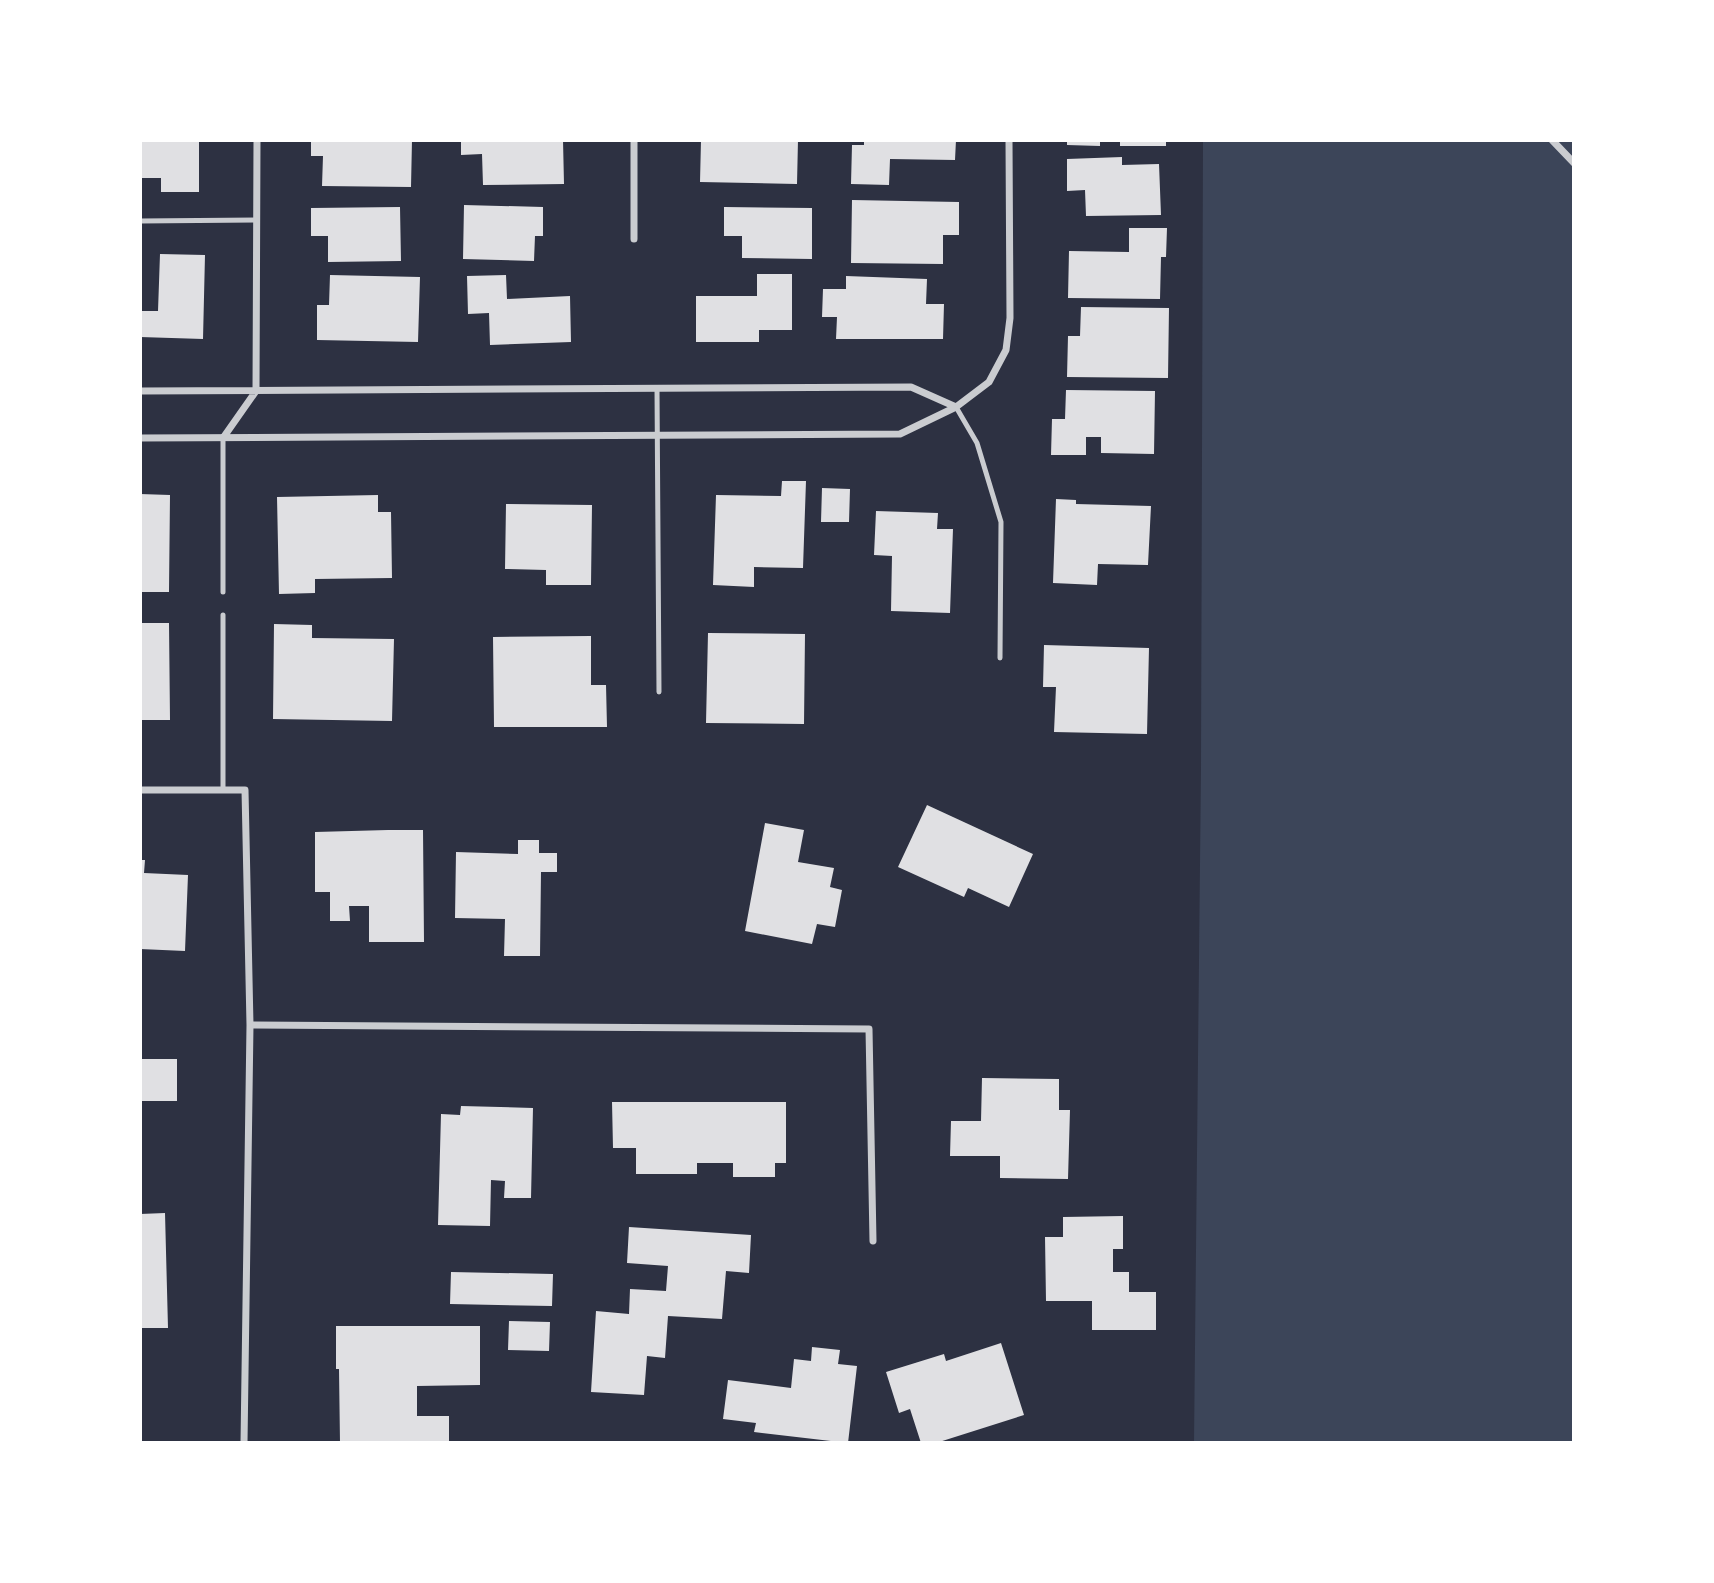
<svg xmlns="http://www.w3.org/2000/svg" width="1714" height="1583" font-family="Rubik,sans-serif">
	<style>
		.green { fill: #3c4559 }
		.building { fill: #e0e0e3 }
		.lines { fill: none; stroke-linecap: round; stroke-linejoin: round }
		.service { stroke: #caccd0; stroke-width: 5 }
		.minor { stroke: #caccd0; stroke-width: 7 }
	</style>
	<rect width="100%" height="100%" fill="#2d3142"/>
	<path class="green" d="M1203,140h371v1303h-380l7,-676z"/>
	<path class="building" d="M140,140h59v52h-38v-14h-21z
		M311,140h101l-1,47 -89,-1 1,-30h-12z
		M461,140h102l1,44 -81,1 -1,-31 -21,1z
		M701,140h97l-1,44 -97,-2z
		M864,140h92l-1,20 -65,-1 -1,26 -38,-1 1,-39h12z
		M1067,140h33v6l-33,-1z
		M1120,140h46v6h-46z
		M1122,157v8l37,-1 2,51 -75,1 -1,-26 -18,1v-32z
		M852,200l107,2v33h-16v29l-92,-1z
		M464,205l79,2v29h-8l-1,25 -71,-2z
		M400,207l1,54 -73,1v-26h-17v-28z
		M724,207l88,1v51l-70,-1v-22h-18z
		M1129,228h38l-1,29h-5l-1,42 -92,-1 1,-47 60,1z
		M160,254l45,1 -2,84 -63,-2v-26h18z
		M757,274h35v56h-33v12h-63v-46h61z
		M330,275l90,2 -2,65 -101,-2v-35h12z
		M506,275l1,24 63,-3 1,46 -81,3 -1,-32 -21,1 -1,-38z
		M846,276l81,3 -1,25h18l-1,35h-107l1,-22h-15l1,-28h23z
		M1081,307l88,1 -1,70 -101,-1 1,-41h12z
		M1066,390l89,1 -1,63 -53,-1v-16h-15v18h-35l1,-36h13z
		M782,481h24l-3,87 -49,-1v20l-41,-2 3,-90 65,1z
		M822,488l28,1 -1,33h-28z
		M140,494l30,1 -1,97h-29z
		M378,495v17h13l1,66 -77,1v14l-36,1 -2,-97z
		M1056,499l20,1v4l75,2 -3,59 -50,-1 -1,21 -44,-2z
		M506,504l86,1 -1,80h-45v-15l-41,-1z
		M876,511l62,2 -1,16h16l-3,84 -59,-2 1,-55 -18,-1z
		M140,623h29l1,97h-30z
		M274,624l38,1v13l82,1 -2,82 -119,-2z
		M708,633l97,1 -1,90 -98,-1z
		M591,636v49h15l1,42h-113l-1,-90z
		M1044,645l105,3 -2,86 -93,-2 2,-45h-13z
		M927,805l106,49 -24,53 -41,-19 -4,9 -66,-30z
		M765,823l39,7 -6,32 36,6 -4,19 12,3 -7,37 -18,-3 -5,20 -67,-13z
		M388,830h35l1,112h-55v-36h-20l1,15h-20v-29h-15v-60z
		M518,840h21v13h18v19h-16l-1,84h-36l1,-37 -50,-1 1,-66 62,2z
		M140,860h5l-1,13 44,2 -3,76 -45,-2z
		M140,1059h37v42h-37z
		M982,1078l77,1v31h11l-2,69 -68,-1v-22h-50l1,-35h30z
		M612,1102h174v61h-11v14h-42v-14h-36v11h-61v-26h-23z
		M461,1106l72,2 -2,90h-27l1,-17 -14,-1 -1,46 -52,-1 3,-111 19,1z
		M165,1213l3,115h-28v-114z
		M1123,1216v33h-10v23h16v20h27v38h-64v-29h-46l-1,-64h18v-20z
		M629,1227l122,8 -2,38 -23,-2 -4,48 -54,-3 -3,42 -18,-2 -3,39 -53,-3 5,-81 33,3 1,-25 36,2 2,-25 -41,-3z
		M451,1272l102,2 -1,32 -102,-2z
		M509,1321l41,1 -1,29 -41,-1z
		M336,1326h144v59l-63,1v30h32v27h-109l-1,-74h-3z
		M1001,1343l23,72 -88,28h-15l-11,-34 -11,4 -13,-41 58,-18 2,7z
		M812,1347l28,3 -2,14 19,2 -9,77 -94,-11 2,-9 -33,-4 5,-39 63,8 3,-29 17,2z"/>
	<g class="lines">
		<path class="service" d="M140,221l116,-1
			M657,388l2,304
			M956,407l21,36 24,79 -1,136
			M223,438v154
			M223,615v175"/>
		<path class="minor" d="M1552,140l22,23
			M634,239v-99
			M140,391l771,-4 45,20
			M140,438l760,-4 56,-27 33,-25 17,-32 4,-32 -1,-178
			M223,438l33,-47 1,-251
			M140,790h105l5,235 -6,418
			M250,1025l619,4 4,212"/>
	</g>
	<rect width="1714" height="1583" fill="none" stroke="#ffffff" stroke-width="284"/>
</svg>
